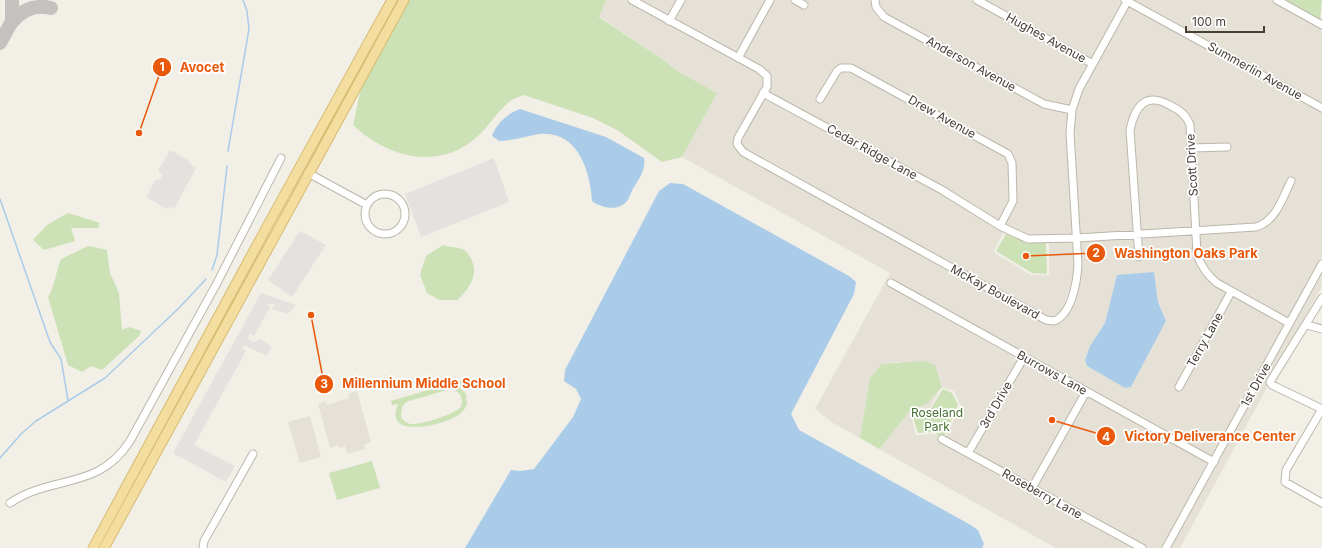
<svg xmlns="http://www.w3.org/2000/svg" width="1322" height="548" font-family="Inter,sans-serif">
	<style>
		.residential { fill: #e5e1d6; fill-rule: evenodd }
		.green { fill: #cce1b5; fill-rule: evenodd }
		.parking { fill: #e3e2df }
		.water { fill: #aacce8 }
		.lines { fill: none; stroke-linecap: round; stroke-linejoin: round }
		.stream { stroke: #aacce8; stroke-width: 1.5 }
		.taxiway { stroke: #c4c2be; stroke-width: 14 }
		.minor-casing { stroke: #bcb7ab; stroke-width: 9 }
		.major-casing { stroke: #d6bb71; stroke-width: 11 }
		.minor { stroke: #fff; stroke-width: 7 }
		.major { stroke: #f3de9f; stroke-width: 9 }
		.labels { text-anchor: middle; stroke-width: 3.5; stroke-linejoin: round; paint-order: stroke }
		.street-label { font-size: 12px; fill: #443f37; stroke: #fff }
		.park-label { font-size: 12px; fill: #466f31; stroke: #fff }
		.leader { fill: none; stroke: #e8590c; stroke-width: 1.5 }
		.callout-dot { fill: #e8590c; stroke: #fff; stroke-width: 1.5 }
		.mark-label { font-size: 12px; text-anchor: middle; font-weight: bold; fill: #fff }
		.callout-label { font-size: 13px; text-anchor: middle; font-weight: bold; fill: #e8590c; stroke: #fff; stroke-width: 3.5; stroke-linejoin: round; paint-order: stroke }
	</style>
	<rect width="100%" height="100%" fill="#f2efe7"/>
	<path class="residential" d="M606,0h20l132,72 6,5v8l-29,59 320,180 11,-7 4,-8 10,-31 2,-16 -2,-21 54,-4 2,23h6l-2,-23 53,-3 2,20 3,13 8,11 21,15 -52,95 6,3 52,-95 52,28 -73,134 -322,-178 -3,4 133,74 -54,92 -21,-12 16,-32 -7,-15 -12,-4 -4,-14 -40,-11 -16,2 -12,14 -10,60 -27,-15 -18,-14 75,-136 -208,-116 35,-64 -40,-22 -12,-10 -66,-45zM1154,272l4,30 8,19 -35,66 -6,1 -38,-22 -2,-6 5,-14 15,-23 6,-20z
		M637,0h40l-9,17z
		M684,0h83l-30,54 -64,-34z
		M773,0h16l16,9 3,-5 -8,-4h72l1,10 10,9 160,87 26,6 4,124 -45,1 -24,-12 10,-17 2,-12 -1,-33 -11,-15 -146,-81 -12,-3 -11,5 -18,31 5,3 17,-30 12,-3 155,85 3,8 1,37 -11,22 -232,-130 4,-10 -1,-6 -28,-19z
		M878,0h93l118,65 -12,22 -7,20 -25,-5 -159,-88 -7,-8z
		M982,0h137l5,2 -32,58z
		M1132,0h139l49,27 2,5v73z
		M1129,5l193,106v147l-34,62 -69,-39 -15,-16 -4,-11 -1,-21 65,-6 13,-11 18,-36 -5,-2 -23,40 -12,6 -56,4 -4,-78 35,-1v-5l-35,1 -4,-27 -6,-8 -17,-9 -17,-5 -9,3 -8,10 -6,20 5,103 -54,3 -6,-102 2,-23 7,-20z
		M765,97l175,95 64,40 -10,18 1,3 36,22h18v-33l25,-1v35l-13,37 -8,6 -6,-1 -302,-168 -5,-7 1,-4z
		M1158,103l23,12 6,11 6,102 -54,3 -6,-101 2,-9 11,-17z
		M1322,270v16l-142,262h-11z
		M1025,361l57,31 -51,93 -59,-32z
		M357,391l14,51 -7,3 1,4 -18,5 -2,-8 -6,2 -1,-3 -8,3 -12,-44 8,-3 1,4 22,-7 -1,-4z
		M939,391l-10,18 -4,1 -4,-3 -11,5 6,23 18,-1 6,3 -2,3 198,108h-80l-177,-99 31,-38 18,-8z
		M1088,395l122,67 -48,86h-15l-111,-60z
		M310,416l11,41 -21,6 -12,-41z"/>
	<path class="green" d="M396,0h4l-40,73 -6,2z
		M407,0h199l-7,17 66,44 12,10 40,22 -35,64 -20,5 -45,-32 -24,-12 -69,-23c-5,2 -12,4 -16,8 -12,10 -20,24 -31,34 -38,34 -89,21 -124,-12l10,-46z
		M1284,0h38l-2,20z
		M68,213l32,10 -2,5h-27l4,13 -31,9 -11,-10 14,-15z
		M1006,234l21,9h19l1,31 -15,-1 -36,-22z
		M443,245c6,2 13,2 19,4 5,2 8,7 10,12 7,15 -4,28 -14,39h-19l-12,-7 -7,-18 6,-19z
		M88,246l19,4 3,23 9,20 3,37 7,-3 12,4 -2,5 -37,34 -11,-4 -9,6 -14,-7 -20,-68c7,-12 8,-26 13,-38z
		M924,361l11,4 7,22 -14,16 -18,8 -31,38 -19,-11 10,-60 12,-14z
		M462,380l1,5 -4,2 7,7 1,10c-2,4 -3,7 -7,10 -12,10 -78,28 -62,-10l-6,1 -1,-4zM450,389c10,1 14,9 11,18 -6,7 -40,18 -49,17 -5,0 -8,-3 -11,-7l1,-10 4,-5z
		M943,389l9,4 6,12 -16,36 -7,-9 -17,1 -6,-19 10,-5 1,4 7,-3z
		M372,461l8,27 -43,12 -8,-27z"/>
	<path class="parking" d="M170,150l18,10 4,6 4,2 -22,41 -4,-2 -3,2 -21,-12 9,-17h4l2,-2 1,-3 -4,-4z
		M494,158l15,44 -88,35 -16,-43z
		M300,231l26,14 -34,52 -24,-17z
		M261,293l35,12 -8,9 -16,-5 3,-5h-9l4,3 -16,29 -4,-2 -2,5 6,3 6,-3 12,8 -5,9 -21,-10 -4,2 4,3 -52,94 41,21 -9,16 -53,-29z"/>
	<path class="water" d="M520,109l86,28 38,21c2,11 -4,20 -10,29 -3,4 -4,10 -7,14 -9,11 -26,7 -35,0 -2,-32 -15,-71 -53,-67 -13,2 -26,7 -40,7l-7,-5c4,-12 16,-23 28,-27z
		M670,183l13,1 166,92 7,6 -2,12 -63,120 8,16 170,94 9,6 6,14 -2,4h-517l46,-78 9,1 14,-2 39,-52 8,-18 -5,-10 -12,-8 1,-11 94,-179z
		M1154,272l4,30 8,19 -35,66 -6,1 -38,-22 -2,-6 5,-14 15,-23 12,-48z"/>
	<g class="lines">
		<path class="stream" d="M228,151l21,-122 -2,-18 -4,-11
			M0,199l50,143 11,17 7,41
			M212,270l5,-15 10,-89
			M0,458l22,-25 14,-12 69,-43 74,-70 27,-29"/>
		<path class="taxiway" d="M10,25c9,-14 24,-21 41,-17
			M0,43l12,-22v-21"/>
		<g class="minor-casing">
			<path id="minor" d="M632,0l127,69 8,7v11l-29,51 -1,6 6,8c101,55 202,113 303,168l8,1c18,-7 23,-39 24,-57l-8,-131 2,-23 7,-21 49,-89
				M795,0l9,5
				M875,0l1,7 8,10 160,87 28,6
				M977,0l116,64
				M1125,0l197,108
				M1277,0l45,25
				M669,21l12,-21
				M738,58l32,-58
				M763,93l179,97 58,36 28,13 49,-1 179,-11c20,-6 26,-28 35,-46
				M820,99l17,-28 4,-3h10l157,86 4,9 1,38 -13,25
				M1192,148l35,-1
				M308,173l59,32
				M365 214a20 20 0 1 1 40 0a20 20 0 1 1-40 0Z
				M1139,257l-9,-127c5,-24 16,-39 41,-24 10,5 15,9 19,19l7,129c4,13 10,21 20,29l72,40
				M891,283l323,179
				M1322,298l-52,84 2,3 50,24
				M1307,325l15,4
				M1179,387l52,-95
				M1322,409l-36,61 -1,12 37,21
				M942,439l200,109
				M968,453l56,-96
				M1032,488l54,-96
				M10,503c43,-29 88,-12 120,-62l87,-158 64,-125
				M203,548l1,-7 49,-87
				M1166,548l156,-284"/>
		</g>
		<g class="major-casing">
			<path id="major" d="M93,548l176,-325 123,-223
				M104,548l300,-548"/>
		</g>
		<use href="#minor" class="minor"/>
		<use href="#major" class="major"/>
	</g>
	<g class="labels">
		<g class="street-label">
			<text transform="translate(1046 38) rotate(29)" y="4">Hughes Avenue</text>
			<text transform="translate(971 64) rotate(29)" y="4">Anderson Avenue</text>
			<text transform="translate(1255 71) rotate(29)" y="4">Summerlin Avenue</text>
			<text transform="translate(942 117) rotate(29)" y="4">Drew Avenue</text>
			<text transform="translate(872 152) rotate(29)" y="4">Cedar Ridge Lane</text>
			<text transform="translate(1192 165) rotate(-93)" y="4">Scott Drive</text>
			<text transform="translate(995 292) rotate(29)" y="4">McKay Boulevard</text>
			<text transform="translate(1205 340) rotate(-61)" y="4">Terry Lane</text>
			<text transform="translate(1052 373) rotate(29)" y="4">Burrows Lane</text>
			<text transform="translate(1256 385) rotate(-61)" y="4">1st Drive</text>
			<text transform="translate(996 405) rotate(-60)" y="4">3rd Drive</text>
			<text transform="translate(1042 494) rotate(29)" y="4">Roseberry Lane</text>
		</g>
		<g class="park-label">
			<text x="937" y="417">Roseland<tspan x="937" dy="14">Park</tspan></text>
		</g>
	</g>
	<path class="leader" d="M139 133L162 67M1026 256L1096 253M311 315L324 384M1052 420L1106 436"/>
	<g class="callout-dot">
		<circle cx="139" cy="133" r="4"/>
		<circle cx="1026" cy="256" r="4"/>
		<circle cx="311" cy="315" r="4"/>
		<circle cx="1052" cy="420" r="4"/>
		<circle cx="162" cy="67" r="10"/>
		<circle cx="1096" cy="253" r="10"/>
		<circle cx="324" cy="384" r="10"/>
		<circle cx="1106" cy="436" r="10"/>
	</g>
	<g class="mark-label">
		<text x="162" y="71">1</text>
		<text x="1096" y="257">2</text>
		<text x="324" y="388">3</text>
		<text x="1106" y="441">4</text>
	</g>
	<g class="callout-label">
		<text x="202" y="72">Avocet</text>
		<text x="1186" y="258">Washington Oaks Park</text>
		<text x="424" y="388">Millennium Middle School</text>
		<text x="1210" y="441">Victory Deliverance Center</text>
	</g>
	<path d="M1186 26v6h78v-6" fill="none" stroke="#443f37" stroke-width="2"/>
	<text x="1192" y="26" font-size="12" fill="#443f37" stroke="#ffffff" stroke-width="3" paint-order="stroke">100 m</text>
</svg>
